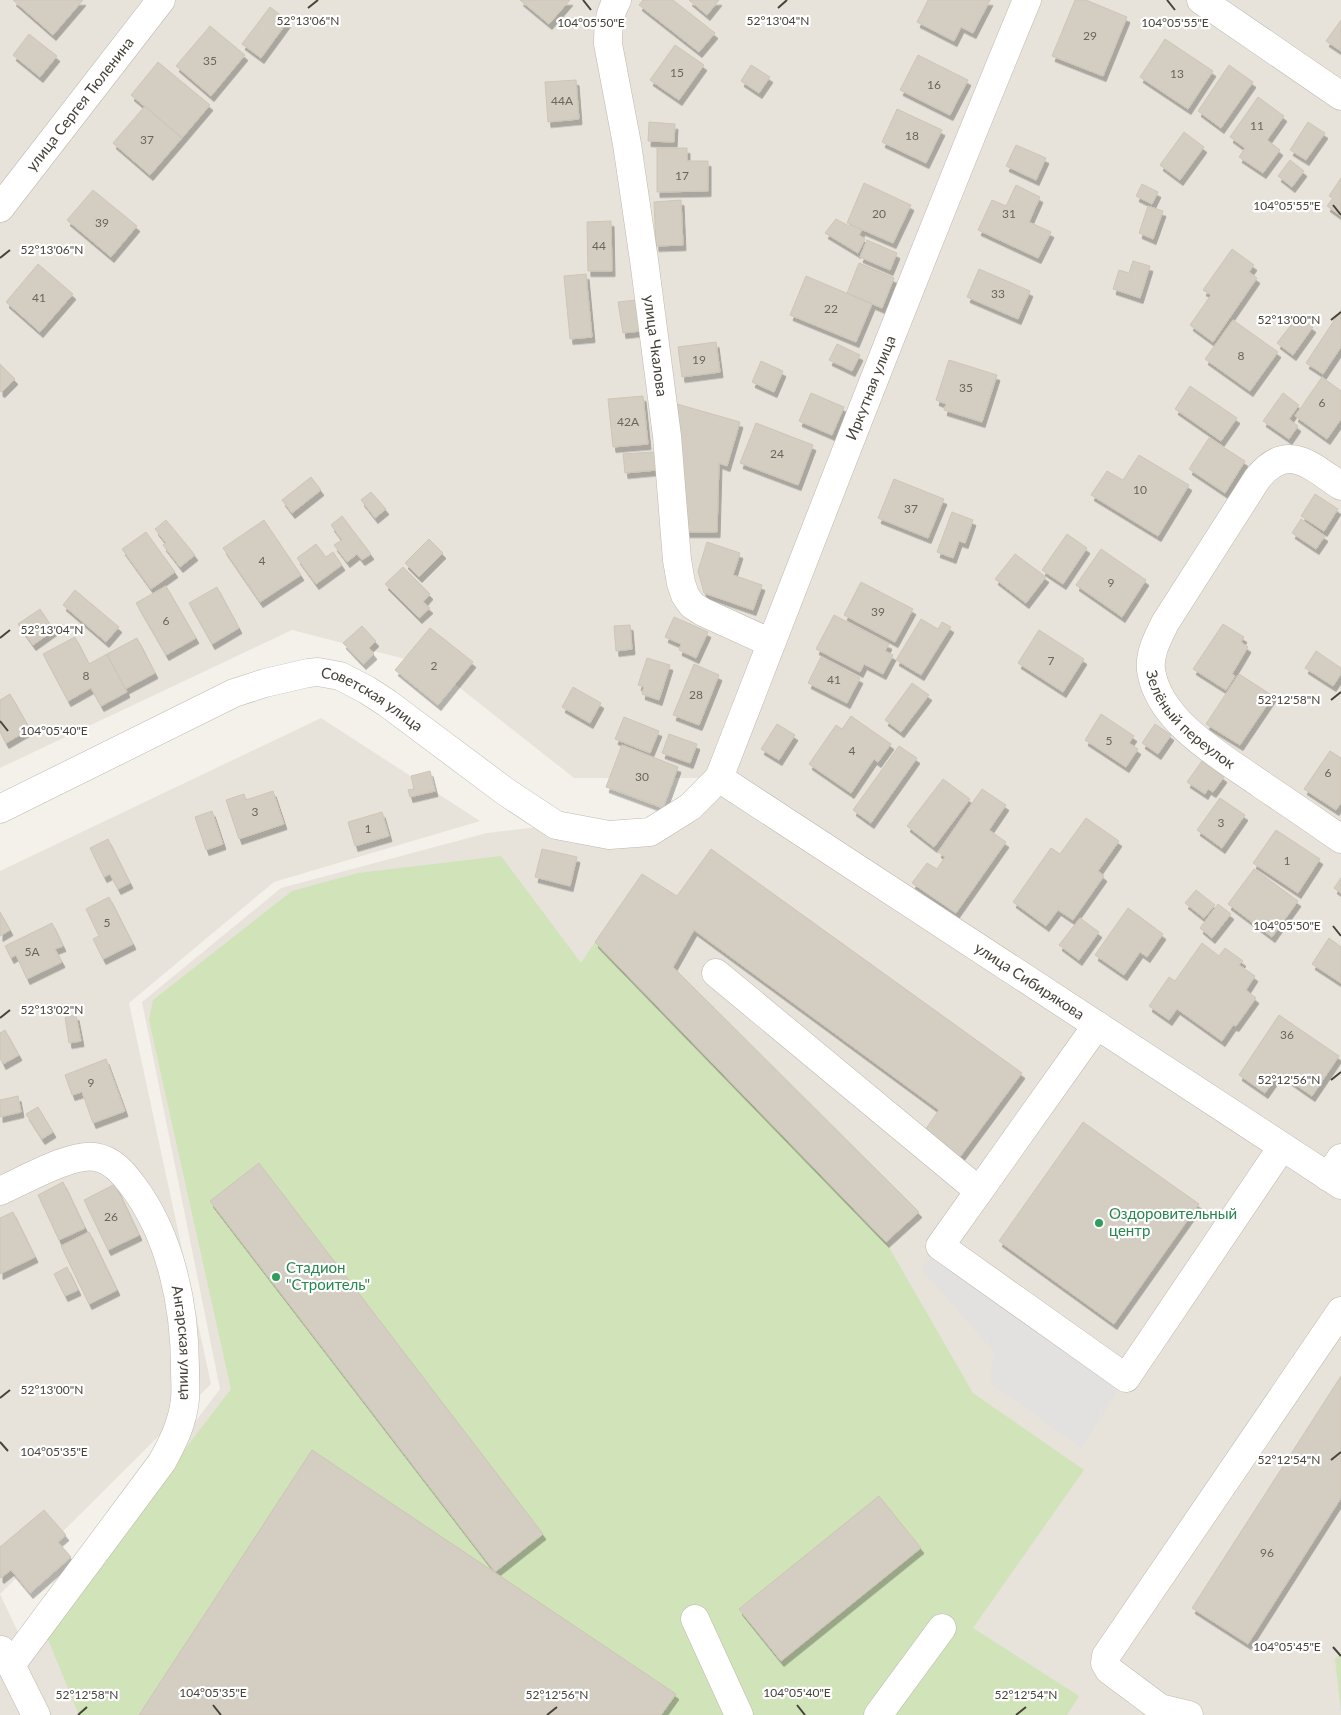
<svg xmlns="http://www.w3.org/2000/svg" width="1341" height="1715" font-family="Lato,sans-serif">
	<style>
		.residential { fill: #e7e3da }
		.green { fill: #d0e3b9 }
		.parking { fill: #e3e1df }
		.building { fill: #d4cdc2; stroke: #cec5b6; filter: url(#shadow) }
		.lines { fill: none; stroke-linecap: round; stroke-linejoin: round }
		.minor-casing { stroke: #beb9af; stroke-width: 29 }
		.minor { stroke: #fff; stroke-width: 28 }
		.ticks { fill: none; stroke: #47423a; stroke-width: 2 }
		.leisure-dot { fill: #2e9e5b; stroke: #fff; stroke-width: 2 }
		.labels { text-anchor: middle; stroke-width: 4.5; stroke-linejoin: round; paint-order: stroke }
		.number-label { font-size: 12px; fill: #6a655c }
		.street-label { font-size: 15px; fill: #47423a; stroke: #fff }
		.leisure-label { font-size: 15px; fill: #27864d; stroke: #fff; text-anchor: start }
		.ticks-label { font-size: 12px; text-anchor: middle; fill: #47423a; stroke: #fff; stroke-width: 4.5; stroke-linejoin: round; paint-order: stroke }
	</style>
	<defs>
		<filter id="shadow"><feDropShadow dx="3" dy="5.5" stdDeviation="0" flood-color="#0004"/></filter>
	</defs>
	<rect width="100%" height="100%" fill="#f4f1eb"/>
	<path class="residential" d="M0,0h1341v1715h-1341v-844l321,-153 159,103 -206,61 -145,121 82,381 -211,210 25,53 195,-258 -78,-387 139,-114 206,-55 69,-8 94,7 68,-54h-144l-142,-112 -140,-36 -292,138z"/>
	<path class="green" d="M501,856l80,107 14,-21 291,300 87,151 111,77 -111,158 106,68 -12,19h-988l-34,-83 186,-243 -82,-369 4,-20 139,-109 66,-18z
		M1341,1653v59l-6,-53z"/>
	<path class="parking" d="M940,1246l186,132 -45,70 -91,-65 4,-31 -73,-83z"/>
	<path class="building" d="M13,0h70l-30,35z
		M520,0h50l-21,24z
		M643,0h30l42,33 -16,19 -60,-47z
		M689,0h30l-12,15z
		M928,0h62l-17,33 -12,-6 -7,14 -37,-19z
		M1075,0h11l41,17 -24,59 -51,-20z
		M270,7l18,14 -27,37 -19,-14z
		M1341,20v31l-15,-10z
		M210,26l35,29 -34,41 -35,-30z
		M29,34l28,22 -17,21 -27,-22z
		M1165,39l48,32 -25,38 -48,-32z
		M675,45l29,20 -25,35 -29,-20z
		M918,55l50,25 -18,35 -50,-25z
		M158,62l52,43 -28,33 -51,-43z
		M751,65l19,12 -11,16 -18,-12z
		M1229,65l24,17 -32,46 -23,-17z
		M576,80l3,39 -31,3 -3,-40z
		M1258,97l26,19 -17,24 13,10 -17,23 -24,-16 6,-9 -15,-11z
		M145,106l37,32 -32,37 -37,-32z
		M897,109l45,21 -16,33 -44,-21z
		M649,122l26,2 -1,18 -26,-1z
		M1308,122l17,11 -19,27 -16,-10z
		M1184,132l20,15 -24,33 -20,-15z
		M1016,145l30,13 -10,22 -30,-14z
		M657,148h30v13h21v30l-51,1z
		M1290,160l14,11 -12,16 -14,-11z
		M1341,178v38l-14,-10 6,-8 -4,-2z
		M864,183l47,22 -18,38 -46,-20z
		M1142,184l16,8 -6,12 -16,-8z
		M1016,185l24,12 -11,25 22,10 -13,26 -60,-28 14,-30 14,6z
		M93,190l44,36 -26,31 -44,-37z
		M681,200l2,45 -27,1 -2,-44z
		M1148,206l15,5 -10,28 -14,-6z
		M836,219l13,7 1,-2 12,6 -3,5 6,4 -7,14 -33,-20z
		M611,221l1,50h-24l-1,-49z
		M867,240l30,13 -7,17 -30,-13z
		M1232,249l22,16 -5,7 8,6 -44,64 -23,-17 21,-30 -8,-5z
		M1133,261l17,5 -10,32 -27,-9 6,-19 10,3z
		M859,263l35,15 -12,30 -35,-15z
		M38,264l35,30 -33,38 -34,-30z
		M979,269l51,22 -12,28 -51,-22z
		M586,274l6,63 -22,2 -6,-63z
		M806,276l66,28 -16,38 -66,-27z
		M636,300l5,31 -18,2 -5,-31z
		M1341,310v37l-18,27 -17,-11z
		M1298,316l15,11 -20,28 -16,-12z
		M1233,320l45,32 -28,39 -45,-32z
		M716,342l4,30 -38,5 -4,-30z
		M837,344l23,11 -8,16 -23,-11z
		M949,360l48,15 -15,47 -38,-12 2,-6 -10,-4z
		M761,361l22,10 -9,21 -22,-10z
		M0,364l15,15 -13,13 -2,-1z
		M1322,377l19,14v28l-14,20 -32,-23z
		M1190,386l47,32 -16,23 -46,-32z
		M811,393l33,14 -12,28 -33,-14z
		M1283,393l16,12 -10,14 9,7 -9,13 -26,-18z
		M643,396l5,48 -35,3 -5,-48z
		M677,404l63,18 -13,44 -8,-3 -2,69h-30l-11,-103z
		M756,423l57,22 -15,40 -58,-22z
		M1209,438l36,23 -20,32 -36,-24z
		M655,452l2,18 -32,3 -2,-19z
		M1139,455l50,30 -31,51 -67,-41 16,-24 16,9z
		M311,477l10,13 -29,23 -10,-13z
		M894,479l50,20 -16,39 -50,-20z
		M371,492l15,17 -11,9 -14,-18z
		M1315,494l23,15 -14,22 -23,-15z
		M952,512l21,8 -8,23 -6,-2 -6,17 -16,-6z
		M342,516l29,38 -9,6 -5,-6 -10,8 -13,-17 8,-5 -11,-15z
		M1301,519l24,17 -9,13 -24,-16z
		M166,520l29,35 -15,12 -17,-22 3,-2 -11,-14z
		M264,520l37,55 -41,27 -37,-54z
		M146,532l29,40 -24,17 -29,-40z
		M1067,534l20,14 -24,36 -21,-14z
		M429,539l14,14 -24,24 -14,-14z
		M707,542l33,11 -7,22 29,10 -9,25 -49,-17 -6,-22z
		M316,544l10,13 7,-5 9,13 -26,19 -19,-26z
		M1101,549l45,31 -24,37 -46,-32z
		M1015,554l31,23 -20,26 -31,-24z
		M403,567l27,27 -7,8 7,6 -11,10 -34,-34z
		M861,582l52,27 -18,33 -51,-27z
		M166,586l30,52 -30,17 -30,-52z
		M217,587l22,41 -27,16 -23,-41z
		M75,590l44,37 -13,15 -43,-37z
		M40,609l14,21 -21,15 -15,-21z
		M834,615l55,29 -4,7 8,4 -10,19 -19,-10 -4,8 -44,-23z
		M674,617l34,15 -12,26 -17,-8 2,-6 -16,-7z
		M921,619l17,10 4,-7 9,5 -30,48 -25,-15z
		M1223,624l21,13 -3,5 7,5 -16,27 3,2 -9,14 -33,-21z
		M630,625l2,24 -16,2 -2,-25z
		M362,626l14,15 -7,7 5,6 -11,10 -20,-21z
		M430,628l43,34 -35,43 -43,-35z
		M1039,630l45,29 -21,33 -45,-29z
		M75,637l14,27 18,-10 20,38 -26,14 -10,-18 -23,13 -25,-47z
		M137,638l18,35 -30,16 -18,-35z
		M1316,651l25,17v6l-8,12 -28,-18z
		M821,657l39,21 -13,25 -39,-20z
		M647,658l23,7 -11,35 -17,-6 2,-7 -6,-2z
		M694,664l25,11 -20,50 -26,-10z
		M1239,674l34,22 -33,49 -34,-21z
		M912,683l17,12 -28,37 -16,-12z
		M573,687l28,16 -11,20 -28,-16z
		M10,694l20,35 -24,14 -6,-11v-32z
		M1101,714l33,22 -5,7 9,6 -12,18 -41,-27z
		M851,716l40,28 -13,18 -4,-3 -23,34 -42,-29 27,-39 6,4z
		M624,717l35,14 -9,22 -35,-14z
		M777,724l18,11 -16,25 -18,-11z
		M1155,724l16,11 -13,19 -16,-11z
		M669,734l28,10 -7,19 -28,-10z
		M622,745l56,22 -15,41 -57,-21z
		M899,746l18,12 -46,65 -18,-13z
		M1330,751l11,7v45l-5,7 -32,-21z
		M1202,761l22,16 -11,15 -5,-3 -3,5 -18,-12z
		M430,771l5,20 -25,6 -2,-7 6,-1 -3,-13z
		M943,779l27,20 -36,48 -27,-21z
		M982,789l24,16 -17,25 17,12 -50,71 -44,-30 15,-20 10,6 8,-12 -7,-5z
		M273,791l11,33 -45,15 -13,-39 18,-6 2,6z
		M1220,798l25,17 -23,33 -25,-18z
		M212,811l11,33 -17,6 -11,-33z
		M382,812l7,24 -34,10 -7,-24z
		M1086,818l33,23 -21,30 6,5 -31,44 -15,-10 -12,16 -33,-24 38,-54 9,6z
		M1276,830l44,29 -22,34 -45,-30z
		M108,839l22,44 -12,6 -8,-15 -6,3 -14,-29z
		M542,849l35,8 -7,29 -35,-9z
		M711,849l311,224 -65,88 -34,-28 16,-23 -245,-180 -21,37 246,245 -33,30 -291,-300 47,-68 35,22z
		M1254,869l44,32 -26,36 -44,-33z
		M1341,878v15l-7,-5z
		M1196,890l19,15 -11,13 -19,-15z
		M109,897l24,47 -30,15 -10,-20 6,-3 -13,-27z
		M1218,904l13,10 -19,24 -12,-10z
		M1128,908l35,26 -16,23 -7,-5 -16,23 -29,-20z
		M0,912l10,18 -10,6z
		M1080,918l19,14 -20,28 -20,-15z
		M52,923l11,23 -8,3 7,13 -35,17 -11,-24 -5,3 -6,-12z
		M1329,938l12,9v36l-29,-19z
		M1202,943l17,13 6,-8 18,13 -4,4 16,11 -9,14 10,8 -20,28 -3,-1 -11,16 -45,-32 -8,11 -20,-14 20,-29 6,4z
		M76,1015l5,26 -12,2 -4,-26z
		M1279,1015l60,41 -27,40 -33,-23 -14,20 -26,-18z
		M5,1030l14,25 -16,9 -3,-6v-25z
		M106,1059l19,52 -32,12 -11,-31 -10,3 -7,-20z
		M18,1096l3,16 -21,5v-17z
		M38,1107l15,25 -11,7 -16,-25z
		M1083,1122l116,82 -85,120 -115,-83z
		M259,1163l284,371 -48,38 -285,-371z
		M63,1182l22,46 -26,12 -21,-45z
		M115,1184l24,51 -31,15 -24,-50z
		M13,1212l22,45 -35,17v-56z
		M89,1232l28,58 -28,14 -28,-58z
		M67,1267l11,23 -13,6 -11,-22z
		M1341,1376v122l-93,146 -56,-36z
		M312,1450l364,244 -15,21h-522z
		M879,1496l42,52 -140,113 -42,-52z
		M44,1510l22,25 -8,7 13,15 -41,36 -19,-23 -10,8 -1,-1v-30z"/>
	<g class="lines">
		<g class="minor-casing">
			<g id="minor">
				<path id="s1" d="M617,0c-8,14 -9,27 -9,44l19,100 17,116 23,176 10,124 4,23 4,12 7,10 11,7 68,31"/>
				<path d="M1201,0l140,96"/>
				<path id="s2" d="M0,208l161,-208"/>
				<path id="s3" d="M1341,486c-31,-21 -54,-45 -84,-7l-92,144c-7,15 -16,30 -14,47 7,52 73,88 111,115 27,18 53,36 79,54"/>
				<path id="s4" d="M719,778l622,407"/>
				<path id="s5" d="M0,809l234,-116 31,-10 43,-10 10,-1 22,4 27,14 20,13 119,89 50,33 53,10 41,-3 40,-25 29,-29c101,-260 201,-520 308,-778"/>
				<path d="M716,973l263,218"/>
				<path d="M1097,1025l-157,221 186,132 156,-231"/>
				<path d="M1328,1177l13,-19"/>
				<path id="s6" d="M0,1191c23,-10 71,-38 95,-34 18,3 28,16 38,29 38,51 52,120 52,183 0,10 1,20 0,30 -2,23 -12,43 -23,63l-151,203"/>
				<path d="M695,1619l44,96"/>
				<path d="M1,1650l10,15 25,50"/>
				<path d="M878,1715l64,-87"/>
				<path d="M1189,1715l-29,-7 -51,-38 -4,-7 1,-7 235,-345"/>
			</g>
		</g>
		<use href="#minor" class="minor"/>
	</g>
	<path class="ticks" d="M583,0l8,10M1167,0l8,10M308,8l10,-8M778,8l9,-8M1333,205l8,10M0,258l10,-8M1331,320l10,-8M0,638l10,-8M1331,700l10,-8M0,721l8,10M1333,926l8,10M0,1018l10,-8M1331,1080l10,-8M0,1398l10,-8M0,1442l8,9M1331,1460l10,-8M1333,1647l8,9M213,1705l8,10M797,1705l8,10M78,1715l9,-8M547,1715l10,-8M1016,1715l10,-8"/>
	<g class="leisure-dot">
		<circle cx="1099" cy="1223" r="5"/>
		<circle cx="276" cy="1277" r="5"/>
	</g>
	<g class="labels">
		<g class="number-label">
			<text x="1090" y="40">29</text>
			<text x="210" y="65">35</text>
			<text x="677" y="77">15</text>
			<text x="1177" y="78">13</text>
			<text x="934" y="89">16</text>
			<text x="562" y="105">44А</text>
			<text x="1257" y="130">11</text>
			<text x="912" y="140">18</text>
			<text x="147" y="144">37</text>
			<text x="682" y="180">17</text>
			<text x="879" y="218">20</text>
			<text x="1009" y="218">31</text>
			<text x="102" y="227">39</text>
			<text x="599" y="250">44</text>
			<text x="998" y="298">33</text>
			<text x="39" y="302">41</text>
			<text x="831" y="313">22</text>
			<text x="1241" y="360">8</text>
			<text x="699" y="364">19</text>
			<text x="966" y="392">35</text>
			<text x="1322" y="407">6</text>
			<text x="628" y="426">42А</text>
			<text x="777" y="458">24</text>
			<text x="1140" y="494">10</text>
			<text x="911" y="513">37</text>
			<text x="262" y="565">4</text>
			<text x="1111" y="587">9</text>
			<text x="878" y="616">39</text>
			<text x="166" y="625">6</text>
			<text x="1051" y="665">7</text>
			<text x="434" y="670">2</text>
			<text x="86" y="680">8</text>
			<text x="834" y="684">41</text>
			<text x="696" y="699">28</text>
			<text x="1109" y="745">5</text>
			<text x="852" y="755">4</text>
			<text x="1328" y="777">6</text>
			<text x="642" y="781">30</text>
			<text x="255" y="816">3</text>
			<text x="1221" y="827">3</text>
			<text x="368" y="833">1</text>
			<text x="1287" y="865">1</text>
			<text x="107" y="927">5</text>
			<text x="32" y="956">5А</text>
			<text x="1287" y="1039">36</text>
			<text x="91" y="1087">9</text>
			<text x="111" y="1221">26</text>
			<text x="1267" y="1557">96</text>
		</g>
		<g class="street-label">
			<text dy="5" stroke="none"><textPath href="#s2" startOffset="131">улица Сергея Тюленина</textPath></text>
			<text dy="5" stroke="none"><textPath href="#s1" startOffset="351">улица Чкалова</textPath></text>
			<text dy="5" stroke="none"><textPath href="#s5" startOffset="1235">Иркутная улица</textPath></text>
			<text dy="5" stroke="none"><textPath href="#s5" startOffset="409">Советская улица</textPath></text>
			<text dy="5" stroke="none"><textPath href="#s3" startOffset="384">Зелёный переулок</textPath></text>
			<text dy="5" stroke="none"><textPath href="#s4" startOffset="371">улица Сибирякова</textPath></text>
			<text dy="5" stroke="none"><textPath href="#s6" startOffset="318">Ангарская улица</textPath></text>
		</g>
		<g class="leisure-label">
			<text x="1109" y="1219">Оздоровительный<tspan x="1109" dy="17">центр</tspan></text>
			<text x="286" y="1273">Стадион<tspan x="286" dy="17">"Строитель"</tspan></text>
		</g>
	</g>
	<g class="ticks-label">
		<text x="308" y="25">52°13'06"N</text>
		<text x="778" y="25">52°13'04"N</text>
		<text x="591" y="27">104°05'50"E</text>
		<text x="1175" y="27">104°05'55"E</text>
		<text x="1287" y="210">104°05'55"E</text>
		<text x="52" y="254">52°13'06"N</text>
		<text x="1289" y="324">52°13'00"N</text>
		<text x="52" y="634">52°13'04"N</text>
		<text x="1289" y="704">52°12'58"N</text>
		<text x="54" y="735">104°05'40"E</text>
		<text x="1287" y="930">104°05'50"E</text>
		<text x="52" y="1014">52°13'02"N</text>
		<text x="1289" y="1084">52°12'56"N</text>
		<text x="52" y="1394">52°13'00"N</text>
		<text x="54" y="1456">104°05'35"E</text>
		<text x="1289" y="1464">52°12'54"N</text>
		<text x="1287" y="1651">104°05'45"E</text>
		<text x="213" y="1697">104°05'35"E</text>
		<text x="797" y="1697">104°05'40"E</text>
		<text x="87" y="1699">52°12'58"N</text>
		<text x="557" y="1699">52°12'56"N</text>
		<text x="1026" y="1699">52°12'54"N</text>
	</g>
</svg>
